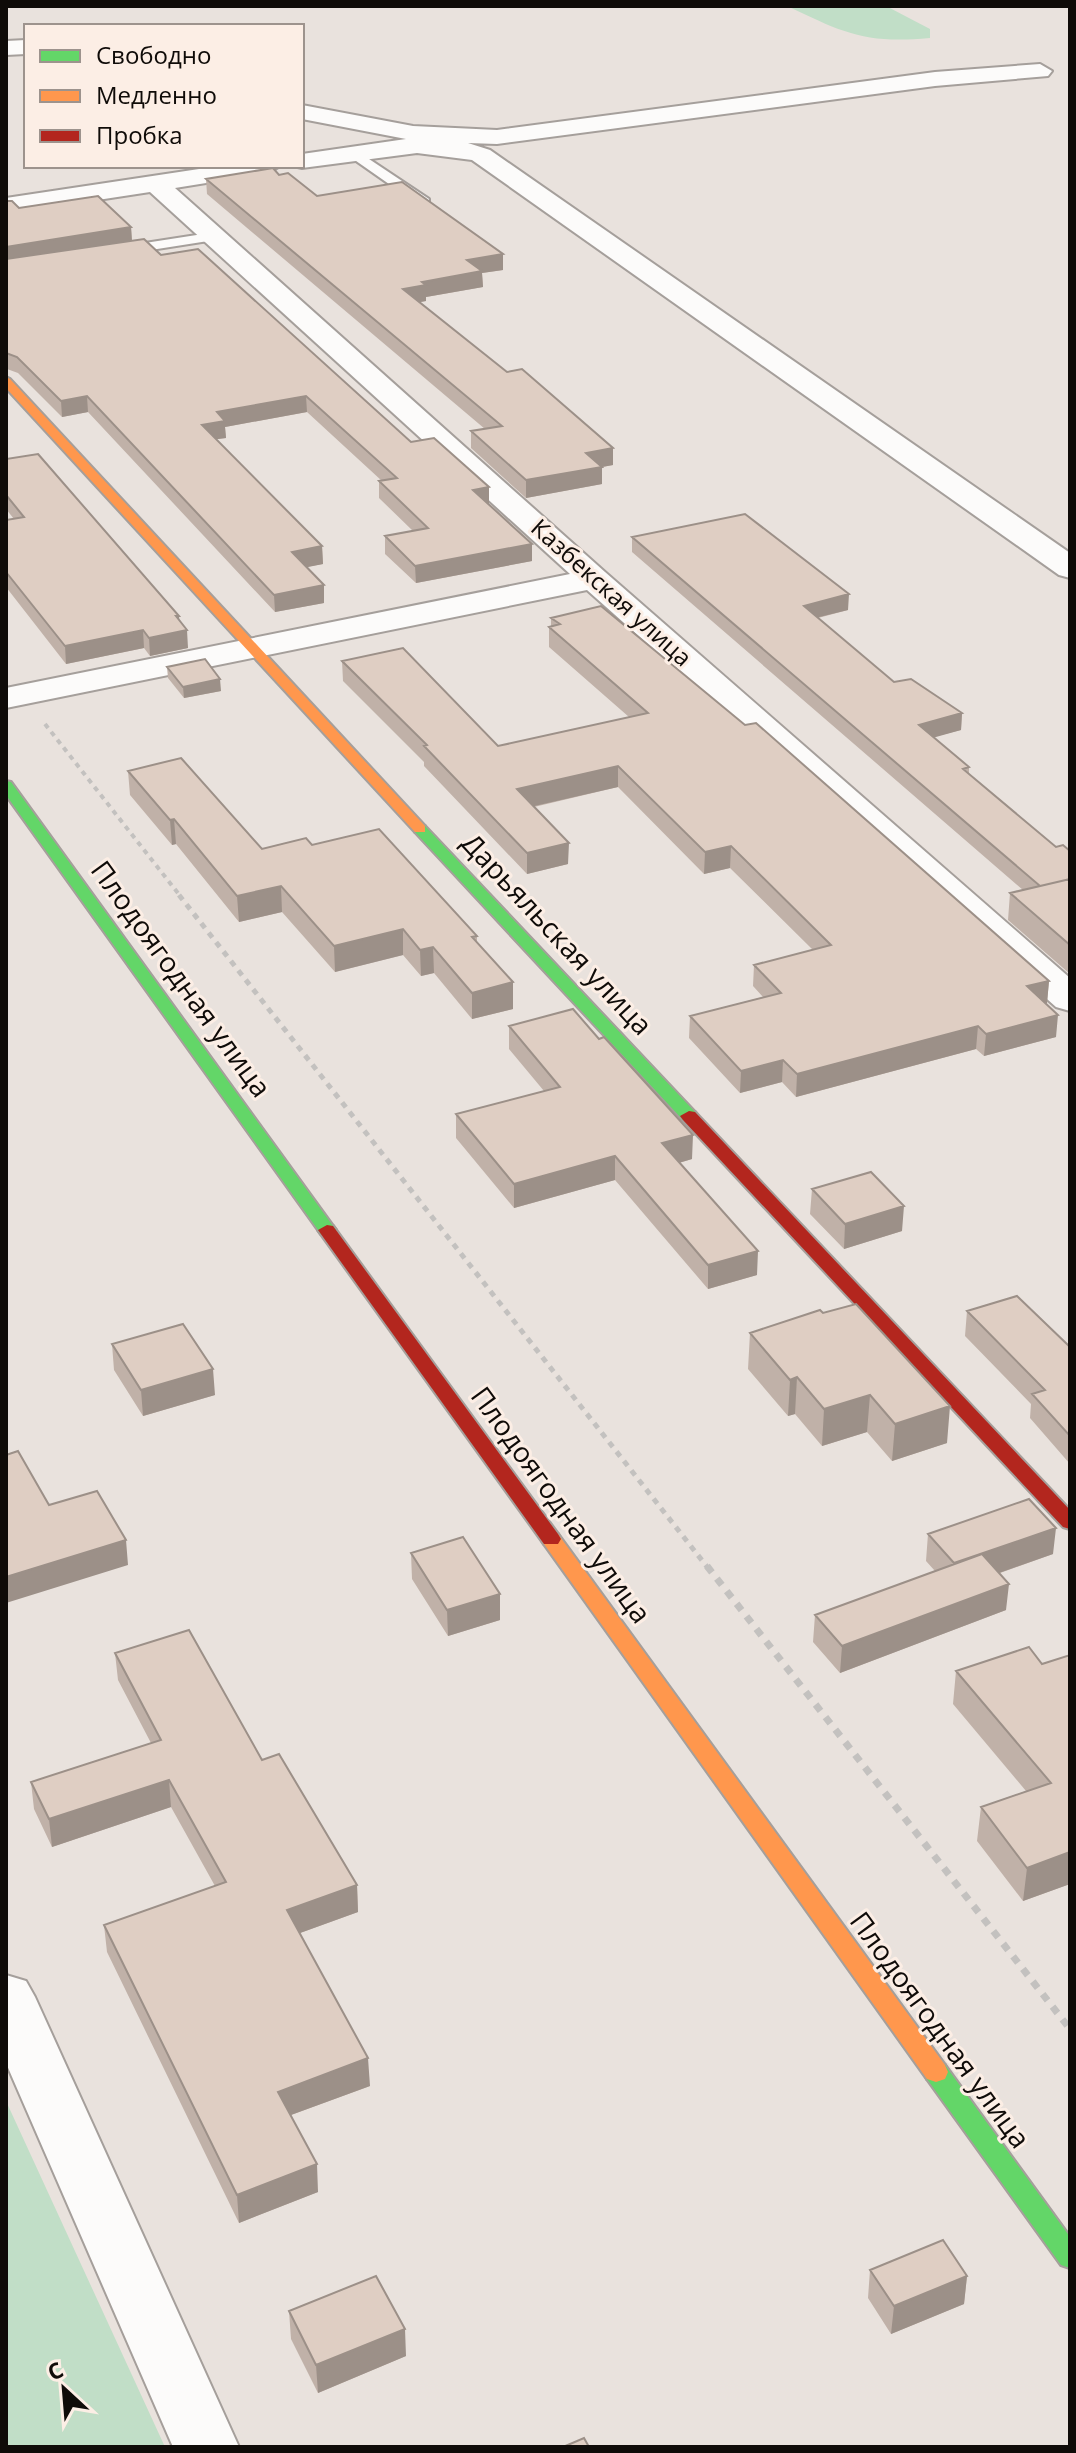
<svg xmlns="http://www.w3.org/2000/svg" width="1076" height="2453" font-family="'Open Sans',sans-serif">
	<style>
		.green { fill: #c1dec7 }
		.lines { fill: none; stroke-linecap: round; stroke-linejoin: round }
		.lane-casing { stroke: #a59f9b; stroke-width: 4 }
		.street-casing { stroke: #a59f9b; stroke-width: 4 }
		.fast-casing { stroke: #a59f9b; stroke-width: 4 }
		.slow-casing { stroke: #a59f9b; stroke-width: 4 }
		.jam-casing { stroke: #a59f9b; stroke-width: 4 }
		.path-far2 { stroke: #c3c1bf; stroke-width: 4; stroke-dasharray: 5 5; stroke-linecap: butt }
		.path-far1 { stroke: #c3c1bf; stroke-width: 5; stroke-dasharray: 6 6; stroke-linecap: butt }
		.path { stroke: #c3c1bf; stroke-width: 7; stroke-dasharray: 8 8; stroke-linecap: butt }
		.lane { fill: #fcfbfa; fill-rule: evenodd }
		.street { fill: #fcfbfa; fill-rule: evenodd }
		.fast { fill: #63d668; fill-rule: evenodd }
		.slow { fill: #ff974d; fill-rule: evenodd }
		.jam { fill: #b3261e; fill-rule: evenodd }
		.wall { fill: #c0b1a8 }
		.shaded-wall { fill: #9c9088 }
		.building { fill: #dfcec3; stroke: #9c9088; stroke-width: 2 }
		.labels { text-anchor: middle; stroke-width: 6; stroke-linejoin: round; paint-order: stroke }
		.far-street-label { font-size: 24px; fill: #0f0b08; stroke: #fceee5 }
		.street-label { font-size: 28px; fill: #0f0b08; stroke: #fceee5 }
	</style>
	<rect width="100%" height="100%" fill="#e9e2dd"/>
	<path class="green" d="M787,6h99l44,23v9c-65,6 -86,-5 -143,-32z
		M6,2101l159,346h-159z"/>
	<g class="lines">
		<g class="lane-casing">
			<path id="lane" d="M354,149l75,50v6h-10l-70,-49 -2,-3z
				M216,232l5,1v6l-102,16 -7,-4 7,-4z"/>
		</g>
		<g class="street-casing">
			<path id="street" d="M26,40v14l-20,1v-14z
				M1040,64l12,7 -4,5 -113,10 -438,58 -29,-1 22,7 580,403v25l-11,-3 -587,-415 -55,-7 -115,15 -9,-2h9v-12l104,-15 -104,-20v-14l111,21 84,4 438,-58z
				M219,166h61l-12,7 -93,15 430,384 465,406v33l-14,-4 -469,-417 -581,118v-20l564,-114 -420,-382 -144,22v-16z
				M6,1975l20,6 9,16 204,450h-66l-167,-384z"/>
		</g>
		<g class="fast-casing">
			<path id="fast" d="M6,781l5,1 322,444 3,4 -3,4h-12l-315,-439z
				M420,824l5,2 270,286 3,4 -3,4h-12l-268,-288v-6z
				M936,2062l9,3 125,172v31l-9,-3 -134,-186 -3,-7 3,-7z"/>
		</g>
		<g class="slow-casing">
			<path id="slow" d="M6,377l4,2 415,447v6h-10l-409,-444z
				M551,1532l7,2 387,531 3,7 -3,7 -9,3 -9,-3 -383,-535 -3,-5 3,-5z"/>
		</g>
		<g class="jam-casing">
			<path id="jam" d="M689,1111l6,1 375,398v19l-7,-2 -380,-407 -3,-4z
				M327,1225l6,1 225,308 3,5 -3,5h-14l-226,-314z"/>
		</g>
		<path class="path-far2" d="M45,724l136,173"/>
		<path class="path-far1" d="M179,895l529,673"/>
		<path class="path" d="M707,1566l363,463"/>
		<use href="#lane" class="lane"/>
		<use href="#street" class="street"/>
		<use href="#fast" class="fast"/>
		<use href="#slow" class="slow"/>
		<use href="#jam" class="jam"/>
	</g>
	<path class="wall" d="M279,175l38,21 186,58v16l-21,3 1,14 -57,10v4l-6,1 193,163 -11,2v17l-76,14 -55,-50v-17l14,-2 -278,-235 -1,-15z
		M6,201l13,7 112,19 1,14 29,14 250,187 78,62 43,40v17l-116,22 -31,-29v-18l28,-5 -34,-33v-17h3l-75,-69 -82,15 1,11 -10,1 106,107 1,18 -17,3 18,18v18l-49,9 -187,-200 -26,5 -44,-44 -11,-4 -1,2z
		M6,459l173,162 9,27 -38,8 -6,-8 -78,16 -60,-77v-67l8,-1 -8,-10z
		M632,537l216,73 -30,8 76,64 68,31 -1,17 -28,7 36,30v7l87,73 14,4v123l-62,-54 2,-27 13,-3 -391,-338z
		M551,618l498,363 -2,22h-2l11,34 -72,19 -8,-7 -180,48 -14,-15 -42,11 -51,-55 1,-22 73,-19 -10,-11 1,-21 59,-15 -83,-82 -26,6 -86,-87 -84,20 34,57 -41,10 -103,-108v-4l-81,-81 -1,-20 156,85 131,-29 -80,-70v-20l2,-1z
		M167,667l54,24 -37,7 -16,-20z
		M128,771l134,78 50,-4 165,91v6l36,40v27l-41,10 -38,-46 -13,3 -18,-21 -68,17 -53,-60 -43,10 -63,-78 -4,1 -42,-50z
		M509,1026l183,133 -13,4 78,112 -49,14 -93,-109 -101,28 -58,-70v-24l88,-23 -35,-42z
		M812,1189l90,42 -58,18 -34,-35z
		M820,1310l127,133 -55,18 -25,-29 -45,14 -27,-32 -7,2 -40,-47 2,-36z
		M967,1311l103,36v117l-40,-46 1,-14 -66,-68z
		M112,1344l103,51 -72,21 -29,-46z
		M928,1534l125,20 -53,19 6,37 -166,63 -27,-31 2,-27 120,-44 -9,-10z
		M411,1553l89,41v26l-52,16 -36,-57z
		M115,1653l147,107 95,125 1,27 -58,21 70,153 -79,29 27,77 -79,31 -132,-271 -3,-27 111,-39 -44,-79 -119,40 -18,-38 -3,-27 120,-39 -33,-63z
		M1070,1655v229l-47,17 -46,-60 4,-34 45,-16 -73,-87 3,-33 86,-7z
		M870,2270l97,6 -3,28 -73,30 -23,-36z
		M289,2311l117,45 -88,37 -27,-54z"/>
	<path class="shaded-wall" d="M131,227l1,15 -126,20v-15z
		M503,254v16l-21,3 1,14 -57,10v4l-22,4 -1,-16 64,-29z
		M87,396l1,16 -26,5 -1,-16z
		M306,396l1,16 -82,15 1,11 -23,3 -1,-16 15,-13z
		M613,448v17l-11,2v17l-76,14v-18l60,-27z
		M489,487v17l-16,-14z
		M532,544v17l-116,22 -1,-17z
		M322,546l1,18 -30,6 -1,-18z
		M324,585v18l-49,9 -1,-17z
		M849,594l-1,16 -45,11 1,-15z
		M176,616h3l1,16 7,-2 1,18 -38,8 -1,-18z
		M143,630l1,18 -78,16 -1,-18z
		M220,679l1,12 -37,7 -1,-11z
		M962,713l-1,17 -43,12 1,-17z
		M618,766v21l-101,23v-21z
		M174,819l2,25 -4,1 -2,-25z
		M569,843l-1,21 -41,10v-21z
		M731,846l-1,22 -26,6 1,-22z
		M281,886l1,26 -43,10 -2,-26z
		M403,929v26l-68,17 -1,-26z
		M433,947l1,26 -13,3 -1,-26z
		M1049,981l-2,22 -23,5 3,-22z
		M513,982v27l-41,10v-26z
		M1058,1015l-2,22 -72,19 2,-22z
		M978,1026l-2,23 -180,48 1,-23z
		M783,1060l-1,22 -42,11 1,-22z
		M693,1135l-1,24 -31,9 1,-25z
		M615,1156v24l-101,28v-24z
		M904,1206l-2,25 -58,18 1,-25z
		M758,1251l-1,24 -49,14v-24z
		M213,1369l2,26 -72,21 -2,-26z
		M797,1377l-2,37 -7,2 2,-36z
		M870,1395l-3,37 -45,14 2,-37z
		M950,1406l-3,37 -55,18 3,-37z
		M1056,1528l-3,26 -102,36 3,-27z
		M126,1540l2,25 -122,38v-26z
		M1009,1584l-3,26 -166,63 2,-27z
		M500,1594v26l-52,16 -1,-26z
		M169,1780l2,27 -119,40 -3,-28z
		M1070,1852v32l-47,17 4,-33z
		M357,1885l1,27 -69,25 -2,-27z
		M368,2058l2,28 -90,33 -2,-27z
		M317,2164l1,28 -79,31 -2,-28z
		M967,2276l-3,28 -73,30 3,-28z
		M405,2329l1,27 -88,37 -2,-28z"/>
	<path class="building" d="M273,168l6,7 9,-2 29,23 85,-14 101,72 -36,6 15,11 -60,11 4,3 -23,4 104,83 15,-3 91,79 -27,5 16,14 -76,13 -55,-49 31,-5 -296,-247z
		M98,196l33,31 -125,20v-46h6l7,7z
		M144,239l17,16 37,-6 213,193 23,-4 55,49 -16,3 59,54 -117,22 -30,-30 43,-8 -49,-47 18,-3 -91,-82 -89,16 8,9 -23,4 120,121 -30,6 32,33 -50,10 -187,-199 -26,5 -44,-44 -11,-4v-94z
		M38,454l141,162h-3l11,14 -38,8 -6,-8 -78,16 -59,-74v-52l18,-3 -18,-22v-36z
		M745,514l104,80 -45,12 90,76 17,-3 51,34 -43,12 50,42 -6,2 93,78 7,-2 7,6v28l-30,7 -408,-349z
		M601,606l144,119 11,-2 293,258 -22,5 31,29 -72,19 -8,-8 -181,48 -14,-14 -42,11 -51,-55 91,-23 -27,-28 77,-20 -100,-99 -26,6 -87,-86 -101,23 52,54 -42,10 -103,-107 3,-1 -85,-84 61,-13 95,98 150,-33 -99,-86 11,-3 -9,-6z
		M205,659l15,20 -37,8 -16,-20z
		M181,758l81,91 44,-11 6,7 67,-16 98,107 -5,1 41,45 -41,11 -39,-46 -13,3 -17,-21 -69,17 -53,-60 -44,10 -63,-77 -4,1 -42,-49z
		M1070,879v66l-60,-52z
		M573,1009l26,30 5,-2 89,98 -31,8 96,108 -50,14 -93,-109 -101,28 -58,-70 104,-27 -51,-61z
		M871,1172l33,34 -59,18 -33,-35z
		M1017,1296l53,51v89l-38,-42 13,-4 -78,-79z
		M856,1304l94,102 -55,18 -25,-29 -46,14 -27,-32 -7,3 -40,-47 70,-23 3,3z
		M183,1324l30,45 -72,21 -29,-46z
		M18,1451l31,54 48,-14 29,49 -120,37v-122z
		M1029,1499l27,29 -102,35 -26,-29z
		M463,1537l37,57 -53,16 -36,-57z
		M982,1554l27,30 -167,62 -27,-31z
		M189,1630l73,130 17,-6 78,131 -70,25 81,148 -90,34 39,72 -80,31 -133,-270 122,-43 -57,-102 -120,39 -18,-37 130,-42 -46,-87z
		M1029,1647l13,17 28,-9v197l-43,16 -46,-61 70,-24 -95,-112z
		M943,2240l24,36 -73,30 -24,-36z
		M376,2276l29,53 -89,36 -27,-54z
		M584,2438l5,9h-26z"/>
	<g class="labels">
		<g class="far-street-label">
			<text transform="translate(611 593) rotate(42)" y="8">Казбекская улица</text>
		</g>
		<g class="street-label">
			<text transform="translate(557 934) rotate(47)" y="10">Дарьяльская улица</text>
			<text transform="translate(181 979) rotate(54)" y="10">Плодоягодная улица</text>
			<text transform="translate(561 1505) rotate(54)" y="10">Плодоягодная улица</text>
			<text transform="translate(940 2030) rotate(54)" y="10">Плодоягодная улица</text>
		</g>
	</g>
	<rect width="1076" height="2453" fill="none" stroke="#0f0b08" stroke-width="16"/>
	<rect x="24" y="24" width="280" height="144" fill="#fceee5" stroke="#9d938d" stroke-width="2"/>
	<rect x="40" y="50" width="40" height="12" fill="#63d668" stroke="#9d938d" stroke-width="2"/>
	<text x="96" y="64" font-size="24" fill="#0f0b08">Свободно</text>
	<rect x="40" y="90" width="40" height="12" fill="#ff974d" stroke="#9d938d" stroke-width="2"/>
	<text x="96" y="104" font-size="24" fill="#0f0b08">Медленно</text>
	<rect x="40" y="130" width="40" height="12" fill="#b3261e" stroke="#9d938d" stroke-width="2"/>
	<text x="96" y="144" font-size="24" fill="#0f0b08">Пробка</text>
	<g transform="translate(64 2389) rotate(334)" stroke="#fceee5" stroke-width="6" paint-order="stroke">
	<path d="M0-6L14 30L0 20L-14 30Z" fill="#0f0b08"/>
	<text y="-12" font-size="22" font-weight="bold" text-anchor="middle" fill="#0f0b08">С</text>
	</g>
</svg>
